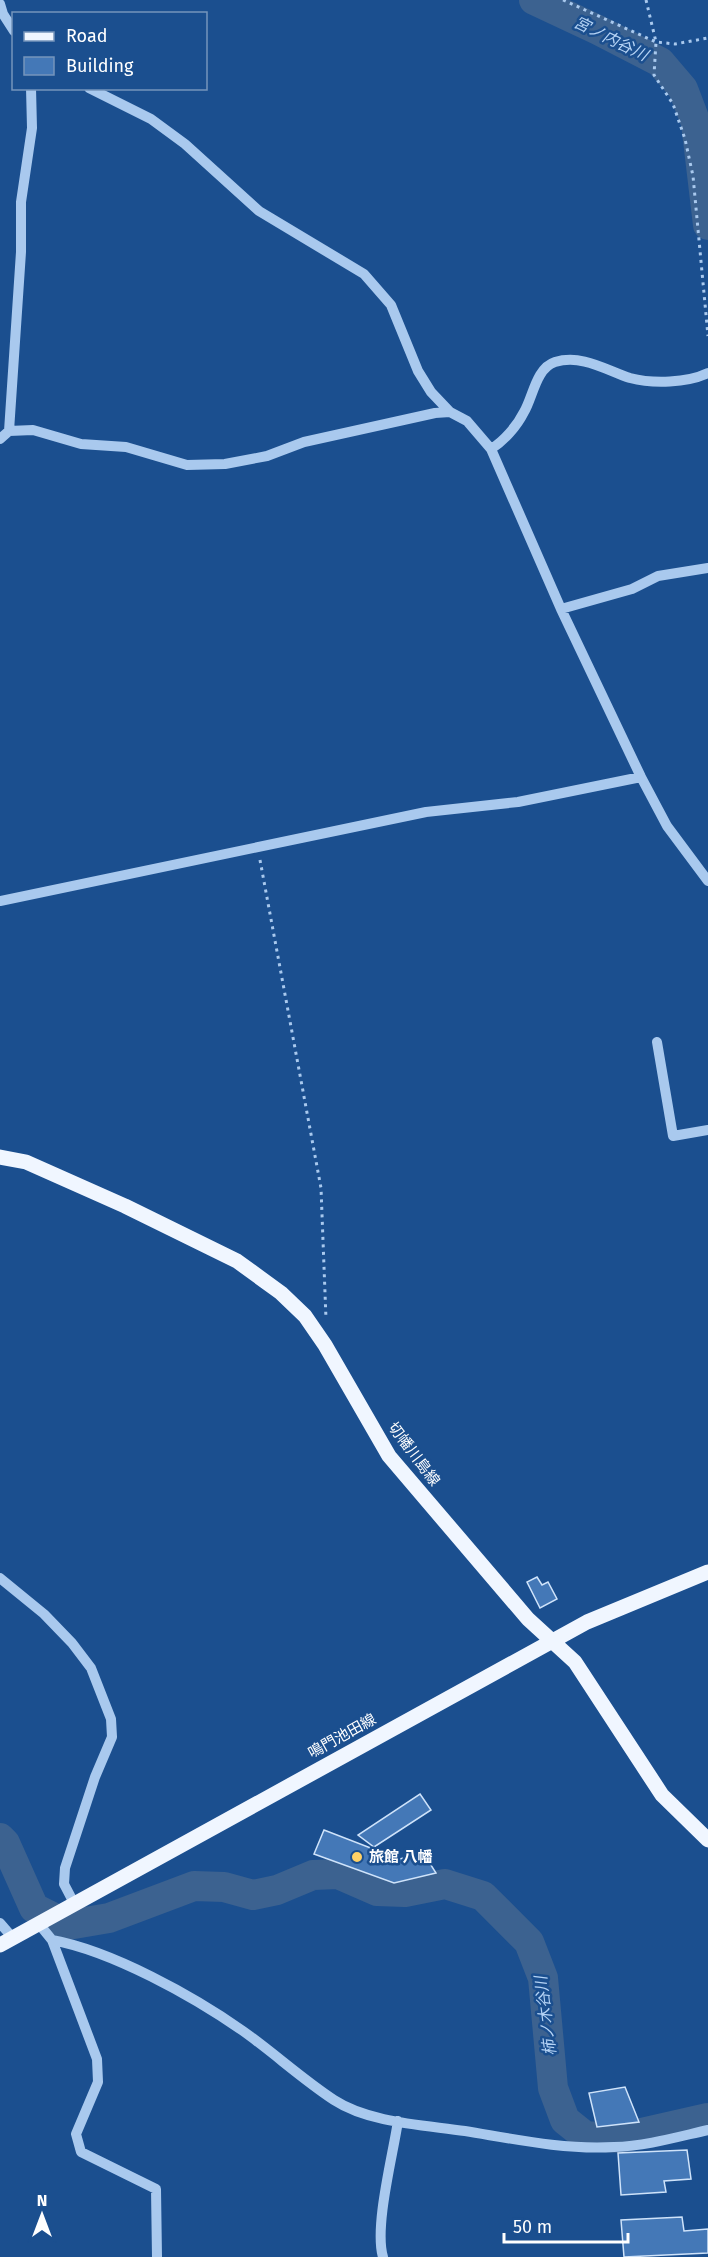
<svg xmlns="http://www.w3.org/2000/svg" width="708" height="2257" font-family="'Fira Sans','Noto Sans JP',sans-serif">
	<style>
		.lines { fill: none; stroke-linecap: round; stroke-linejoin: round }
		.river { stroke: #3c6290; stroke-width: 30 }
		.building { fill: #4478b7; stroke: #cfe3fa; stroke-width: 1.5 }
		.path { stroke: #a9c9ee; stroke-width: 3; stroke-dasharray: 3 4.5; stroke-linecap: butt }
		.minor { stroke: #a9c9ee; stroke-width: 10 }
		.major { stroke: #f0f6ff; stroke-width: 15 }
		.poi-dot { fill: #ffd166; stroke: #1b4f8f; stroke-width: 2 }
		.labels { text-anchor: middle; stroke-width: 5; stroke-linejoin: round; paint-order: stroke }
		.street-label { font-size: 15px; fill: #fff; stroke: #1b4f8f }
		.poi-label { font-size: 15px; font-weight: bold; fill: #fff; stroke: #1b4f8f; text-anchor: start }
		.water-label { font-size: 16px; font-style: italic; fill: #b5d3f5; stroke: #1b4f8f }
	</style>
	<rect width="100%" height="100%" fill="#1b4f8f"/>
	<g class="lines">
		<path class="river" d="M534,0l64,30 62,32 23,27 13,34 12,102
			M0,1838l5,5 29,65 34,17 41,-7 85,-32 30,1 29,8 24,-5 36,-15 25,-1 39,17 28,1 40,-8 38,12 46,46 14,36 10,110 12,32 20,16 35,2 88,-20"/>
	</g>
	<path class="building" d="M537,1577l5,8 6,-3 9,17 -17,9 -13,-26z
		M420,1794l11,16 -57,37 -16,-12z
		M324,1830l75,29 25,-5 12,19 -42,10 -80,-29z
		M625,2087l14,35 -42,5 -8,-34z
		M687,2150l4,29 -27,2 2,11 -45,3 -3,-42z
		M682,2217l2,14 24,-2v24l-84,4 -3,-37z"/>
	<g class="lines">
		<path class="path" d="M563,0l93,42 19,2 33,-6
			M646,0l10,42 -2,33 19,29 12,35 8,37 15,160
			M260,860l61,328 5,131"/>
		<path class="minor" d="M0,4l3,10 11,17
			M89,88l62,31 34,25 74,67 105,63 27,31 27,66 13,21 19,20 17,9 24,28 70,160 80,168 26,49 41,55
			M9,431l12,-179v-50l11,-74 -1,-40
			M0,439l9,-8 24,-1 48,14 45,3 61,18 38,-1 42,-8 37,-14 131,-29 15,-1
			M491,449c13,-8 26,-23 33,-37 9,-15 12,-44 31,-50 27,-8 51,8 75,16 23,6 57,5 78,-5
			M561,609l71,-20 26,-13 50,-8
			M0,901l426,-89 92,-10 123,-25
			M657,1042l16,94 35,-6
			M0,1578l44,36 28,29 19,25 20,51 1,18 -17,40 -30,91 -1,16 11,21
			M0,1923l13,15
			M39,1924l13,16c60,11 141,56 191,91 31,22 59,48 91,69 35,23 91,25 131,31 49,8 99,19 149,16 32,-1 63,-10 94,-17
			M52,1940l45,119 1,23 -22,52 5,18 75,37 1,68
			M383,2257c-9,-30 10,-102 15,-136"/>
		<path class="major" d="M0,1157l26,5 99,44 112,55 44,32 24,23 20,29 64,111 139,163 47,43 87,133 46,45
			M0,1945l587,-323 121,-50"/>
	</g>
	<circle class="poi-dot" cx="357" cy="1857" r="6"/>
	<g class="labels">
		<g class="street-label">
			<text transform="translate(414 1454) rotate(53)" y="5">切幡川島線</text>
			<text transform="translate(342 1736) rotate(-29)" y="5">鳴門池田線</text>
		</g>
		<g class="poi-label">
			<text x="369" y="1862">旅館 八幡</text>
		</g>
		<g class="water-label">
			<text transform="translate(611 38) rotate(26)" y="6">宮ノ内谷川</text>
			<text transform="translate(545 2016) rotate(-97)" y="6">柿ノ木谷川</text>
		</g>
	</g>
	<rect x="12" y="12" width="195" height="78" fill="#1b4f8f" stroke="#7695bc" stroke-width="1.5"/>
	<rect x="24" y="32" width="30" height="9" fill="#f0f6ff" stroke="#7695bc" stroke-width="1.5"/>
	<text x="66" y="42" font-size="18" fill="#ffffff">Road</text>
	<rect x="24" y="57" width="30" height="18" fill="#4478b7" stroke="#7695bc" stroke-width="1.5"/>
	<text x="66" y="72" font-size="18" fill="#ffffff">Building</text>
	<g transform="translate(42 2215)" stroke="#1b4f8f" stroke-width="4.5" paint-order="stroke">
	<path d="M0-4.5L10 22L0 15L-10 22Z" fill="#ffffff"/>
	<text y="-9" font-size="16" font-weight="bold" text-anchor="middle" fill="#ffffff">N</text>
	</g>
	<path d="M504 2233v9h124v-9" fill="none" stroke="#ffffff" stroke-width="3"/>
	<text x="513" y="2233" font-size="18" fill="#ffffff" stroke="#1b4f8f" stroke-width="4.5" paint-order="stroke">50 m</text>
</svg>
